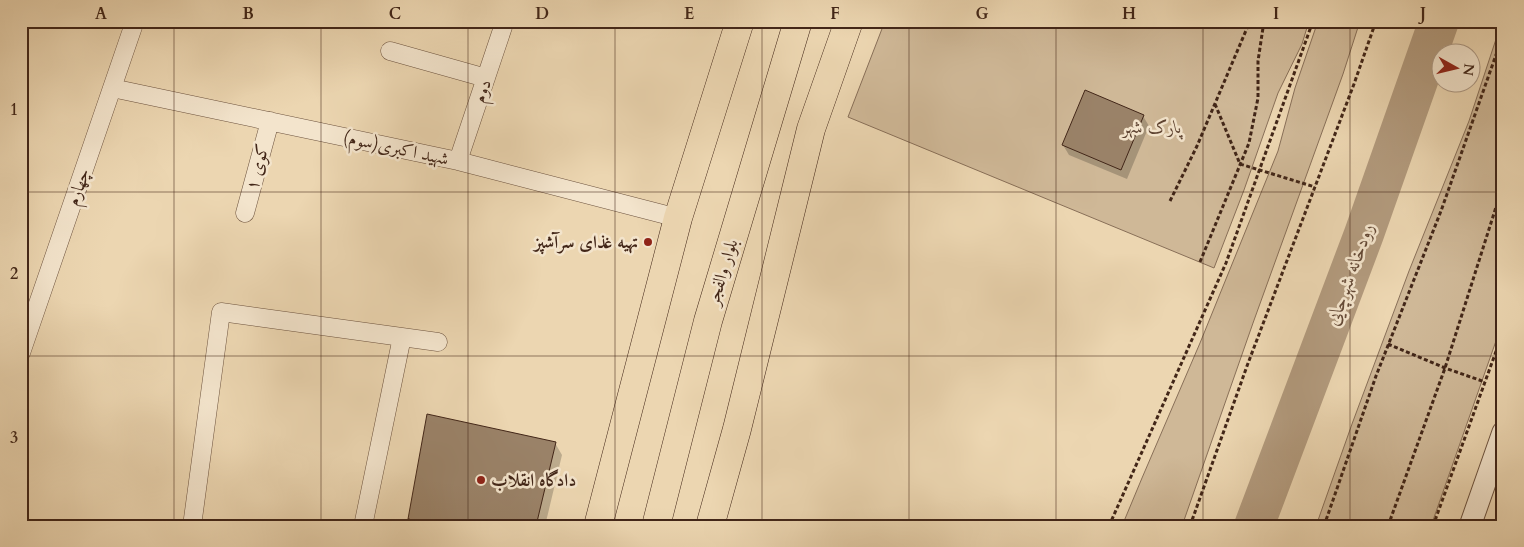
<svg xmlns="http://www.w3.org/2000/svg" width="1524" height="547" font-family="Cardo,Amiri,serif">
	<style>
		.green { fill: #cfb897; stroke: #886f58 }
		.shadow { fill: #0003 }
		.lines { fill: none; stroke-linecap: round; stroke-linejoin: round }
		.river { stroke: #b29a7d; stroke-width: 40 }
		.building { fill: #9a8268; stroke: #422618 }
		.minor-casing { stroke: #6c523e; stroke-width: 19 }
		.tertiary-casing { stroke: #6c523e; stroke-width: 23 }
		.trunk-casing { stroke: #422618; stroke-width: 29 }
		.path { stroke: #422618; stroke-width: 3; stroke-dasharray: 4 2.5; stroke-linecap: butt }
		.minor { stroke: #f3e4cc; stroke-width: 18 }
		.tertiary { stroke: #f3e4cc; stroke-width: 21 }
		.trunk { stroke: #ecd6b1; stroke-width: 28 }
		.grid { fill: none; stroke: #422618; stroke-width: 1; stroke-opacity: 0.55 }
		.poi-dot { fill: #8f2418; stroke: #f3e4cc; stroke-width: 2 }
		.labels { text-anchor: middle; stroke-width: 5; stroke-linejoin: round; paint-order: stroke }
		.street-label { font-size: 18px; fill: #422618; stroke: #f3e4cc }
		.park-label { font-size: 18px; font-style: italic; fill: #5e4331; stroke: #f3e4cc }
		.poi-label { font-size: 18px; font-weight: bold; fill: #422618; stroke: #f3e4cc; text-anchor: end }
		.water-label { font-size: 19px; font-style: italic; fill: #644936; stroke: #f3e4cc }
		.neatline { fill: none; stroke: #422618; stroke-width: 2 }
		.grid-label { font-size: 16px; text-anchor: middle; font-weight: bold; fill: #422618 }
	</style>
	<rect width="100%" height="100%" fill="#ecd6b1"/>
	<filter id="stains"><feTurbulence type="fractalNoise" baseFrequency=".004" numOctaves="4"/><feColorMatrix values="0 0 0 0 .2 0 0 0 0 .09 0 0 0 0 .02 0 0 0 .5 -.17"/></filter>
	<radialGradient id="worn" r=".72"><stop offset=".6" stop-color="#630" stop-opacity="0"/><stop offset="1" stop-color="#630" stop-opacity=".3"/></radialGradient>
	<path class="green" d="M885,21h424l-7,23 -24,49 -34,97 -30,78 -366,-151z
		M1318,21h42l-17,53 -90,249 -71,203h-60l20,-48 58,-135 78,-192 17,-63z
		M1502,21l1,300 -72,205h-115l36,-102 57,-153 60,-150z"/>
	<path class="shadow" d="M1143,116l6,10 -22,53 -58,-24 -6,-10z
		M555,443l7,12 -17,71h-137z"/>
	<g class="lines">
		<path class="river" d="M1254,526l110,-292 75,-213"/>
	</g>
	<path class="building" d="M1085,90l59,25 -23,55 -59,-25z
		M427,414l129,28 -20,84h-94l-34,-7z
		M408,519l34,7h-35z"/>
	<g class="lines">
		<g class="minor-casing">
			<path id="minor" d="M390,51l96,27
				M112,88l346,73 220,57
				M458,161l47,-140
				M245,213l25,-92
				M21,353l114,-332
				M192,526l29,-214 217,30
				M363,526l39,-189"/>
		</g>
		<g class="tertiary-casing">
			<path id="tertiary" d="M1470,526l33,-94"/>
		</g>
		<g class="trunk-casing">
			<path id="trunk" d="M598,526l80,-308 62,-197
				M656,526l52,-205 90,-300
				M710,526l27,-97 74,-300 38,-108"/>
		</g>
		<path class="path" d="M1215,104l25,60 75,23
			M1170,201l27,-55 53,-125
			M1200,262l49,-119 9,-45v-37l6,-40
			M1388,344l57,24 40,14
			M1109,526l117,-263 87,-242
			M1190,526l57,-160 107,-282 22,-63
			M1324,526l52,-150 65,-165 62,-176
			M1388,526l57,-158 58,-183
			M1433,526l70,-194"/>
		<use href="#minor" class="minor"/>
		<use href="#tertiary" class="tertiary"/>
		<use href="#trunk" class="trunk"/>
	</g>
	<path class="grid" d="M174,21v505M321,21v505M468,21v505M615,21v505M762,21v505M909,21v505M1056,21v505M1203,21v505M1350,21v505M21,192h1482M21,356h1482"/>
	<g class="poi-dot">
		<circle cx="648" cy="242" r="5"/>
		<circle cx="481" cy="480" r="5"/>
	</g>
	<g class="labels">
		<g class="street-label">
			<text transform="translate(482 91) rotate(-72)" y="6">دوم</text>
			<text transform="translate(396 148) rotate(12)" y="6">شهید اکبری(سوم)</text>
			<text transform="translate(257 167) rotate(-75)" y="6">کوی ۱</text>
			<text transform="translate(78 187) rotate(-71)" y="6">چهارم</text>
			<text transform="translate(722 272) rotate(-73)" y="6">بلوار والفجر</text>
		</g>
		<g class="park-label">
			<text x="1152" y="133">پارک شهر</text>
		</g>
		<g class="poi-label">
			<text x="638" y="248">تهیه غذای سرآشپز</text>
			<text x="491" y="486" text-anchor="start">دادگاه انقلاب</text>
		</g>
		<g class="water-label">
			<text transform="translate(1349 274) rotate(-70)" y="7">رودخانه شهرچایی</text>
		</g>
	</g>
	<rect width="1524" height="547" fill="none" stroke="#ecd6b1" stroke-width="55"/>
	<g transform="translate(1456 68) rotate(98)"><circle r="24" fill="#f3e4cc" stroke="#ac9884"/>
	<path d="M0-4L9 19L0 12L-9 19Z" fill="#8f2418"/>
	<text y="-8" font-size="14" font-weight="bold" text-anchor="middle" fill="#422618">N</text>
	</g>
	<rect x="28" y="28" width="1468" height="492" class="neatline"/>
	<g class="grid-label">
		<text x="101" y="19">A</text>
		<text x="248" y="19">B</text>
		<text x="395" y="19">C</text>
		<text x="542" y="19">D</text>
		<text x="689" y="19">E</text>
		<text x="835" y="19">F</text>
		<text x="982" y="19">G</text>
		<text x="1129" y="19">H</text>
		<text x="1276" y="19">I</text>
		<text x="1423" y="19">J</text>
		<text x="14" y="115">1</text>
		<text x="14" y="279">2</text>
		<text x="14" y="443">3</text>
	</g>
	<rect width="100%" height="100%" filter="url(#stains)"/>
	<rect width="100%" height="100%" fill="url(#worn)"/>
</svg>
